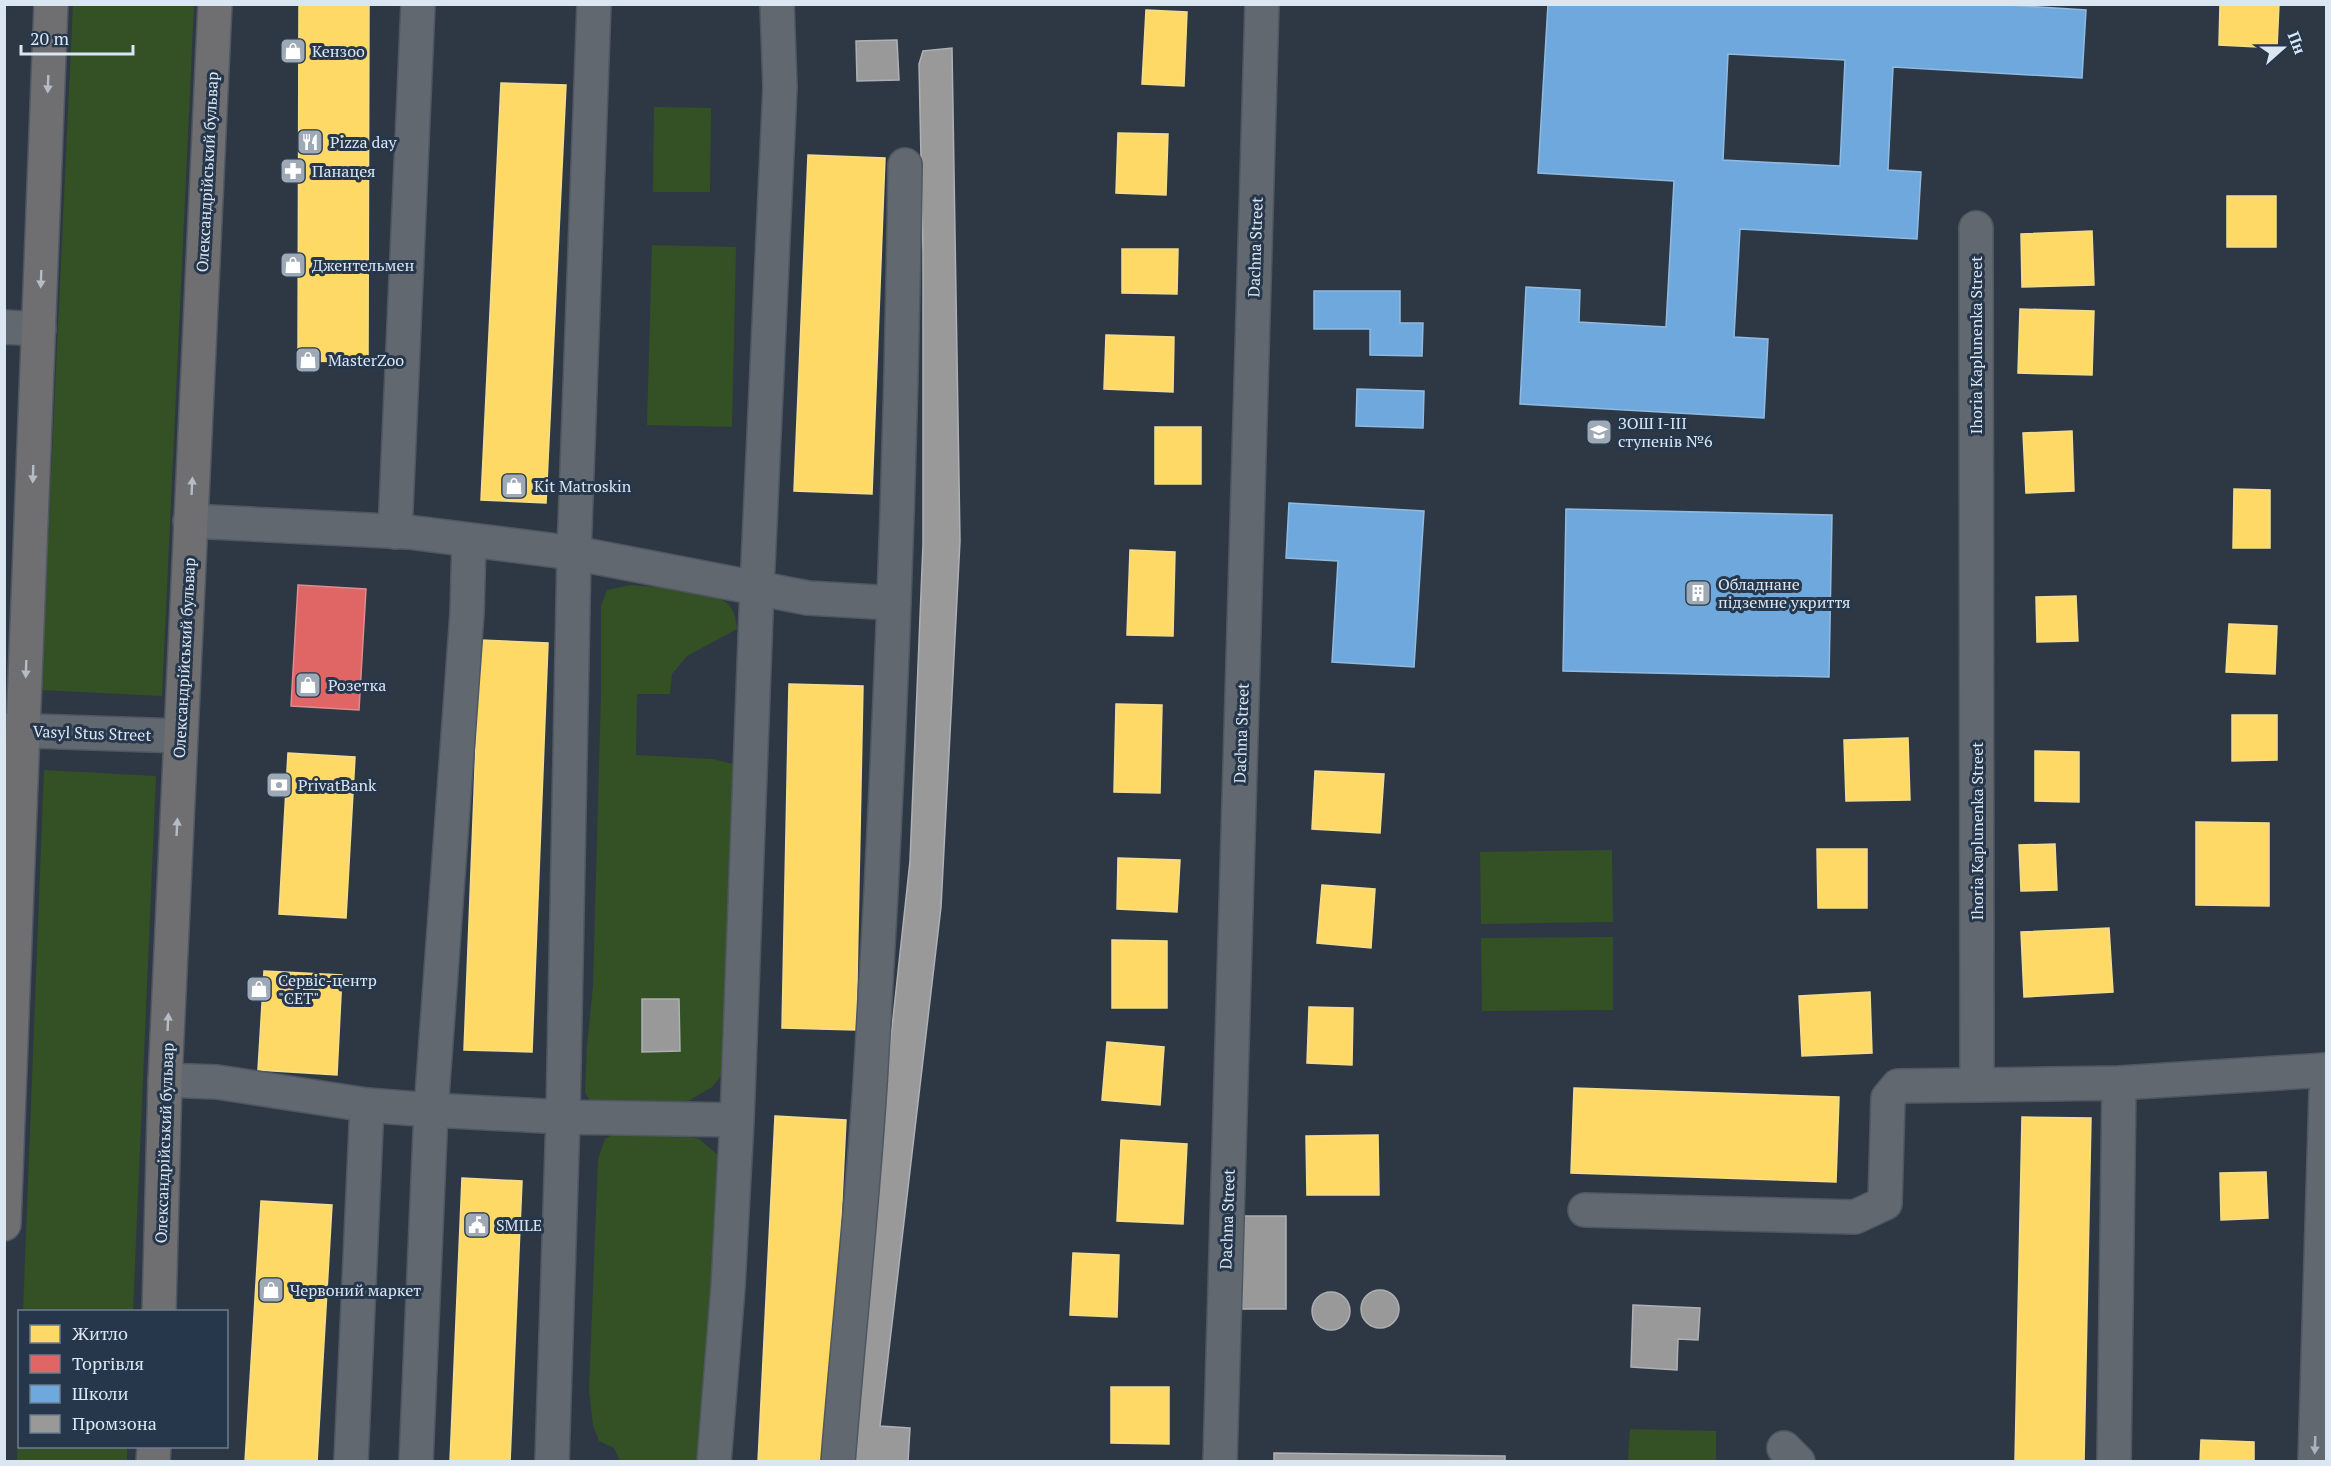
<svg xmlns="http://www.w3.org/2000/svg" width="2331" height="1466" font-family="'PT Serif',serif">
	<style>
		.green { fill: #335125 }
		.homes { fill: #ffd966; stroke: #f4dd90; stroke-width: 1.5 }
		.shops { fill: #e06666; stroke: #de8c90; stroke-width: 1.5 }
		.schools { fill: #6fa8dc; stroke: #8fbbe3; stroke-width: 1.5; fill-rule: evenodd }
		.industry { fill: #999; stroke: #adb0b4; stroke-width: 1.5 }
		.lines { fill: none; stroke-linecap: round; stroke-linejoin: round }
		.minor-casing { stroke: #4e5762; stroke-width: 36 }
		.major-casing { stroke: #4e5762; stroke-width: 36 }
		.minor { stroke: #616870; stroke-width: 33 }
		.major { stroke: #6f6e70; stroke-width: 33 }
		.oneway { fill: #b5bcc5 }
		.oneway2 { fill: #aab4bf }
		.labels { text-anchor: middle; stroke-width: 6; stroke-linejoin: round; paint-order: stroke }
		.poi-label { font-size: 16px; fill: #dbe6f3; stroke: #26374c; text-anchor: start }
		.street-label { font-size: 16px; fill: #dbe6f3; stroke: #26374c }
	</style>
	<rect width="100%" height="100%" fill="#2e3844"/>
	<path class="green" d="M73,5h121l-32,691 -121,-6z
		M654,107l57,1 -1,84h-57z
		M652,245l84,2 -4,180 -85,-2z
		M631,585c26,3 71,1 93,16 10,6 12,17 13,28l-50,27 -15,18 -2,20h-33l-1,61 77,4 20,5 5,15 -10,288 -16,20 -24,14 -95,3 -8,-11 2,-47 6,-60 8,-293v-87l6,-16z
		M44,770l112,6 -23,535h-110z
		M1612,850l1,72 -132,2 -1,-72z
		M1613,937v73l-131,1 -1,-73z
		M660,1128l39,11 20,17 -16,305h-83l-6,-13 -15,-7 -6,-16 -4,-34 9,-232 7,-20 17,-10z
		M19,1400l1,46 107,1v14h-110z
		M1630,1429l86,2v30h-88z"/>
	<path class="homes" d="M299,4h70l-1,358 -70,-1z
		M2220,4h59l-2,44 -58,-3z
		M1146,10l41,2 -3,74 -42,-2z
		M501,83l65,2 -20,418 -65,-3z
		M1118,133l50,1 -2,61 -50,-2z
		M808,155l77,3 -13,336 -78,-3z
		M2227,196h49v51h-49z
		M2092,231l2,54 -72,2 -1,-53z
		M1122,249h56l-1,45 -55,-1z
		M2020,309l74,2 -2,64 -74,-2z
		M1106,335l68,2 -1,55 -69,-3z
		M1155,427h46v57h-46z
		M2072,431l2,60 -48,2 -3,-60z
		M2234,489l36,1v58h-37z
		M1130,550l45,2 -2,84 -46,-1z
		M2076,596l2,45 -41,1 -1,-45z
		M2229,624l48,2 -2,48 -49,-2z
		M480,640l68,3 -16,409 -68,-2z
		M789,684l74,2 -7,344 -74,-2z
		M1116,704l46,1 -2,88 -46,-1z
		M2232,715h45v45l-45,1z
		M1908,738l2,62 -64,1 -2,-61z
		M2035,751l44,1v50l-44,-1z
		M288,753l67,4 -9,161 -67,-4z
		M1315,771l69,3 -4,59 -68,-4z
		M2196,822l73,1v83l-73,-1z
		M2055,844l2,46 -36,1 -2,-46z
		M1817,849h50v59h-49z
		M1118,858l62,2 -3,52 -60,-3z
		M1322,885l53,4 -4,59 -54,-5z
		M2109,928l4,64 -89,5 -3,-65z
		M1112,940l55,1v67h-55z
		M264,971l78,4 -5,100 -79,-5z
		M1870,992l2,61 -70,3 -3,-60z
		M1309,1007l44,1 -1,57 -45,-2z
		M1107,1042l57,5 -4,58 -58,-5z
		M1574,1088l265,9 -3,85 -265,-9z
		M775,1116l71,4 -17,342h-71z
		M2022,1117l69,1 -7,344h-69z
		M1378,1135l1,60h-72l-1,-59z
		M1121,1140l66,4 -4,80 -66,-3z
		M2266,1172l2,46 -47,2 -1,-47z
		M462,1178l60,3 -12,281h-60z
		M261,1201l71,4 -15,257h-72z
		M1073,1253l46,2 -2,62 -47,-2z
		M1111,1387h58v57l-58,-1z
		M2201,1440l53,2v20h-54z"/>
	<path class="shops" d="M298,585l68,4 -7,121 -68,-4z"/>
	<path class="schools" d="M1548,4h444l94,6 -4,68 -189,-11 -5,103 33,2 -4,67 -177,-10 -6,108 34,2 -4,79 -244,-14 6,-117 54,3 -1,32 87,5 8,-146 -136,-8zM1728,54l117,6 -5,106 -117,-6z
		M1314,291h86v32h23l-1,33 -52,-1v-26h-56z
		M1357,389l67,2 -1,37 -67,-2z
		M1289,503l135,8 -10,156 -82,-5 6,-101 -52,-3z
		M1566,509l266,6 -3,162 -266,-6z"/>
	<path class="industry" d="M897,40l2,40 -42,1 -1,-40z
		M952,48l8,493 -19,366 -61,519 30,2 -2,34h-63l65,-601 13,-317v-292l-4,-188 4,-13z
		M642,999h37l1,52 -38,1z
		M1242,1216h44v93h-44z
		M1361 1309a19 19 0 1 1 38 0a19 19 0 1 1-38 0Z
		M1312 1311a19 19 0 1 1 38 0a19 19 0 1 1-38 0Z
		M1633,1305l67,3 -2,32 -20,-1 -1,31 -46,-3z
		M1274,1453l231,3v6h-231z"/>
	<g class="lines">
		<g class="minor-casing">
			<path id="minor" d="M1976,228l1,857 142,-2 207,-13
				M4,327l35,2
				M190,521l218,11 166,21 234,45 86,5
				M395,532l23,-528
				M4,730l176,6
				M165,1080l52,2 150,23 64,5 132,7 174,3
				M1585,1210l270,7 30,-14 3,-105 10,-12 79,-1
				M1784,1448l14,14
				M351,1462l16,-357
				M416,1462l15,-352 36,-497 2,-73
				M552,1462l11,-345 11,-564 20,-549
				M714,1462l14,-175 9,-167 20,-533 23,-500 -3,-83
				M838,1462c10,-126 24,-252 32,-378 19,-306 31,-613 35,-919
				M1220,1462l42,-1458
				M2114,1462l5,-379
				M2315,1462l11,-369"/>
		</g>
		<g class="major-casing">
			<path id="major" d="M4,1224l47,-1220
				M159,1312l6,-232 50,-1076
				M153,1462l1,-16"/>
		</g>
		<use href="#minor" class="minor"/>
		<use href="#major" class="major"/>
	</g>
	<defs><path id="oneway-solid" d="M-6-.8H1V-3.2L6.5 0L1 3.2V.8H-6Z" transform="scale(1.5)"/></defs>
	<g class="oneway">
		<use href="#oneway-solid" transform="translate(48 84) rotate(92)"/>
		<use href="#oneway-solid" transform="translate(41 279) rotate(92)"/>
		<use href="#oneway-solid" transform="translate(33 474) rotate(92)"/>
		<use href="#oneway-solid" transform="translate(192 486) rotate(-87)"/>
		<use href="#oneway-solid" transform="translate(26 669) rotate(92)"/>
		<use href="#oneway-solid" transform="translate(177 827) rotate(-87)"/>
		<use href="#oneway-solid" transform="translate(168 1022) rotate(-87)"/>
	</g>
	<use class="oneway2" href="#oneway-solid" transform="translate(2315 1445) rotate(92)"/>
	<defs>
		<g id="shop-square" transform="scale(1.35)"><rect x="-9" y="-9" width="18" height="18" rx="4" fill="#9ea9b6" stroke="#26374c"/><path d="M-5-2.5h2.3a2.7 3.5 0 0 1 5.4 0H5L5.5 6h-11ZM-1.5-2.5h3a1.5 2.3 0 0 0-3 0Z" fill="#fff"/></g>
		<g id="restaurant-square" transform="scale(1.35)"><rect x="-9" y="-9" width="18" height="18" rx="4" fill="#9ea9b6" stroke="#26374c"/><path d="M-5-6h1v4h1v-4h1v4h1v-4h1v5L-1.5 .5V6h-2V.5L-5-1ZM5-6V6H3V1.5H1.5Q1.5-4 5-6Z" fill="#fff"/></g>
		<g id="pharmacy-square" transform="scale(1.35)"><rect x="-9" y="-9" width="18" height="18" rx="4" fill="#9ea9b6" stroke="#26374c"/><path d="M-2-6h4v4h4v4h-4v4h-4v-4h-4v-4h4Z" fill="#fff"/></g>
		<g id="school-square" transform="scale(1.35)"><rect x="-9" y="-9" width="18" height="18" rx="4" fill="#9ea9b6" stroke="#26374c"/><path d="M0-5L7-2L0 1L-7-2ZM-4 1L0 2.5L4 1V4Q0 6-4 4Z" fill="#fff"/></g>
		<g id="building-square" transform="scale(1.35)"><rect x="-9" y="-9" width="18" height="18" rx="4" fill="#9ea9b6" stroke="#26374c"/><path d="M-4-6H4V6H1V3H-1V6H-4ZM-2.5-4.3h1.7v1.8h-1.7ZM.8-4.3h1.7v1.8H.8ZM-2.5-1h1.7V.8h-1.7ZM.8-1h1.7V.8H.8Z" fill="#fff"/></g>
		<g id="bank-square" transform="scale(1.35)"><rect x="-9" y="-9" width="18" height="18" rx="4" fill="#9ea9b6" stroke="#26374c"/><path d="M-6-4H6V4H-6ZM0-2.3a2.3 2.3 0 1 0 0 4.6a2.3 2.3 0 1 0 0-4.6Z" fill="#fff"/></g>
		<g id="civic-square" transform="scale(1.35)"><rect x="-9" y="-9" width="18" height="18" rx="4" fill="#9ea9b6" stroke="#26374c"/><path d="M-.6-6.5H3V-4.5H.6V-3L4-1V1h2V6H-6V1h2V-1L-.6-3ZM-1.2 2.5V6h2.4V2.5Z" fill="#fff"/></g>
	</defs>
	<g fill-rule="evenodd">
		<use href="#shop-square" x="293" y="51"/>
		<use href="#restaurant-square" x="310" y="142"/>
		<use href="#pharmacy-square" x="293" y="171"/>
		<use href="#shop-square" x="293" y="265"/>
		<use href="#shop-square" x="308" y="360"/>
		<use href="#school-square" x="1599" y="432"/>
		<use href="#shop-square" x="514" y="486"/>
		<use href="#building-square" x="1698" y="593"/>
		<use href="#shop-square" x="308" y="685"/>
		<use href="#bank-square" x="279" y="785"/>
		<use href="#shop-square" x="259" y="989"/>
		<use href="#civic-square" x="477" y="1225"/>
		<use href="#shop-square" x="271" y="1290"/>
	</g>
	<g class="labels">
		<g class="poi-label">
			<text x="312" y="57">Кензоо</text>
			<text x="330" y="148">Pizza day</text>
			<text x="312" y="177">Панацея</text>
			<text x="312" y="271">Джентельмен</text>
			<text x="328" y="366">MasterZoo</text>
			<text x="1618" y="429">ЗОШ І-ІІІ<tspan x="1618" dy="18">ступенів №6</tspan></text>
			<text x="534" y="492">Kit Matroskin</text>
			<text x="1718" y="590">Обладнане<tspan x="1718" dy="18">підземне укриття</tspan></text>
			<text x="328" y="691">Розетка</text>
			<text x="298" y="791">PrivatBank</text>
			<text x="278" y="986">Сервіс-центр<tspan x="278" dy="18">"СЕТ"</tspan></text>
			<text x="496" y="1231">SMILE</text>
			<text x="290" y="1296">Червоний маркет</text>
		</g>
		<g class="street-label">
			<text transform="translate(207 172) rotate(-87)" y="6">Олександрійський бульвар</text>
			<text transform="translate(1255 247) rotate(-88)" y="6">Dachna Street</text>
			<text transform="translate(1976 345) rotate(-90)" y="6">Ihoria Kaplunenka Street</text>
			<text transform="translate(184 658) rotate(-87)" y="6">Олександрійський бульвар</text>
			<text transform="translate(92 733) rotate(2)" y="6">Vasyl Stus Street</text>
			<text transform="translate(1241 733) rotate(-88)" y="6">Dachna Street</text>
			<text transform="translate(1977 831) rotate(-90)" y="6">Ihoria Kaplunenka Street</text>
			<text transform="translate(164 1143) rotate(-88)" y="6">Олександрійський бульвар</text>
			<text transform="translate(1227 1219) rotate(-88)" y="6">Dachna Street</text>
		</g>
	</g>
	<rect width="2331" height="1466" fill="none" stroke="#dbe6f3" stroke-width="12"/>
	<rect x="18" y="1310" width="210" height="138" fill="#26374c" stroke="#6e7d8f" stroke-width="1.5"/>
	<rect x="30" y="1325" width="30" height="18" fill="#ffd966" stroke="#6e7d8f" stroke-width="1.5"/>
	<text x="72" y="1340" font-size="18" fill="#dbe6f3">Житло</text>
	<rect x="30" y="1355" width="30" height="18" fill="#e06666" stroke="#6e7d8f" stroke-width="1.5"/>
	<text x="72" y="1370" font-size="18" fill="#dbe6f3">Торгівля</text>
	<rect x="30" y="1385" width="30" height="18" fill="#6fa8dc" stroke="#6e7d8f" stroke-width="1.5"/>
	<text x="72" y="1400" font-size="18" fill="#dbe6f3">Школи</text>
	<rect x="30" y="1415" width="30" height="18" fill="#999999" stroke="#6e7d8f" stroke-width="1.5"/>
	<text x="72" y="1430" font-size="18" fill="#dbe6f3">Промзона</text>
	<g transform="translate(2283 48) rotate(69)" stroke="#26374c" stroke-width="4.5" paint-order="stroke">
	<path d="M0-4.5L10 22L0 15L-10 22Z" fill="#dbe6f3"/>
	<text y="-9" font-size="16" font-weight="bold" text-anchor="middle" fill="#dbe6f3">Пн</text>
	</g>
	<path d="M21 45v9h112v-9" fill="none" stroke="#dbe6f3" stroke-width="3"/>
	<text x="30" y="45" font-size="18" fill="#dbe6f3" stroke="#26374c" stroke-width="4.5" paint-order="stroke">20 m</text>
</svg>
